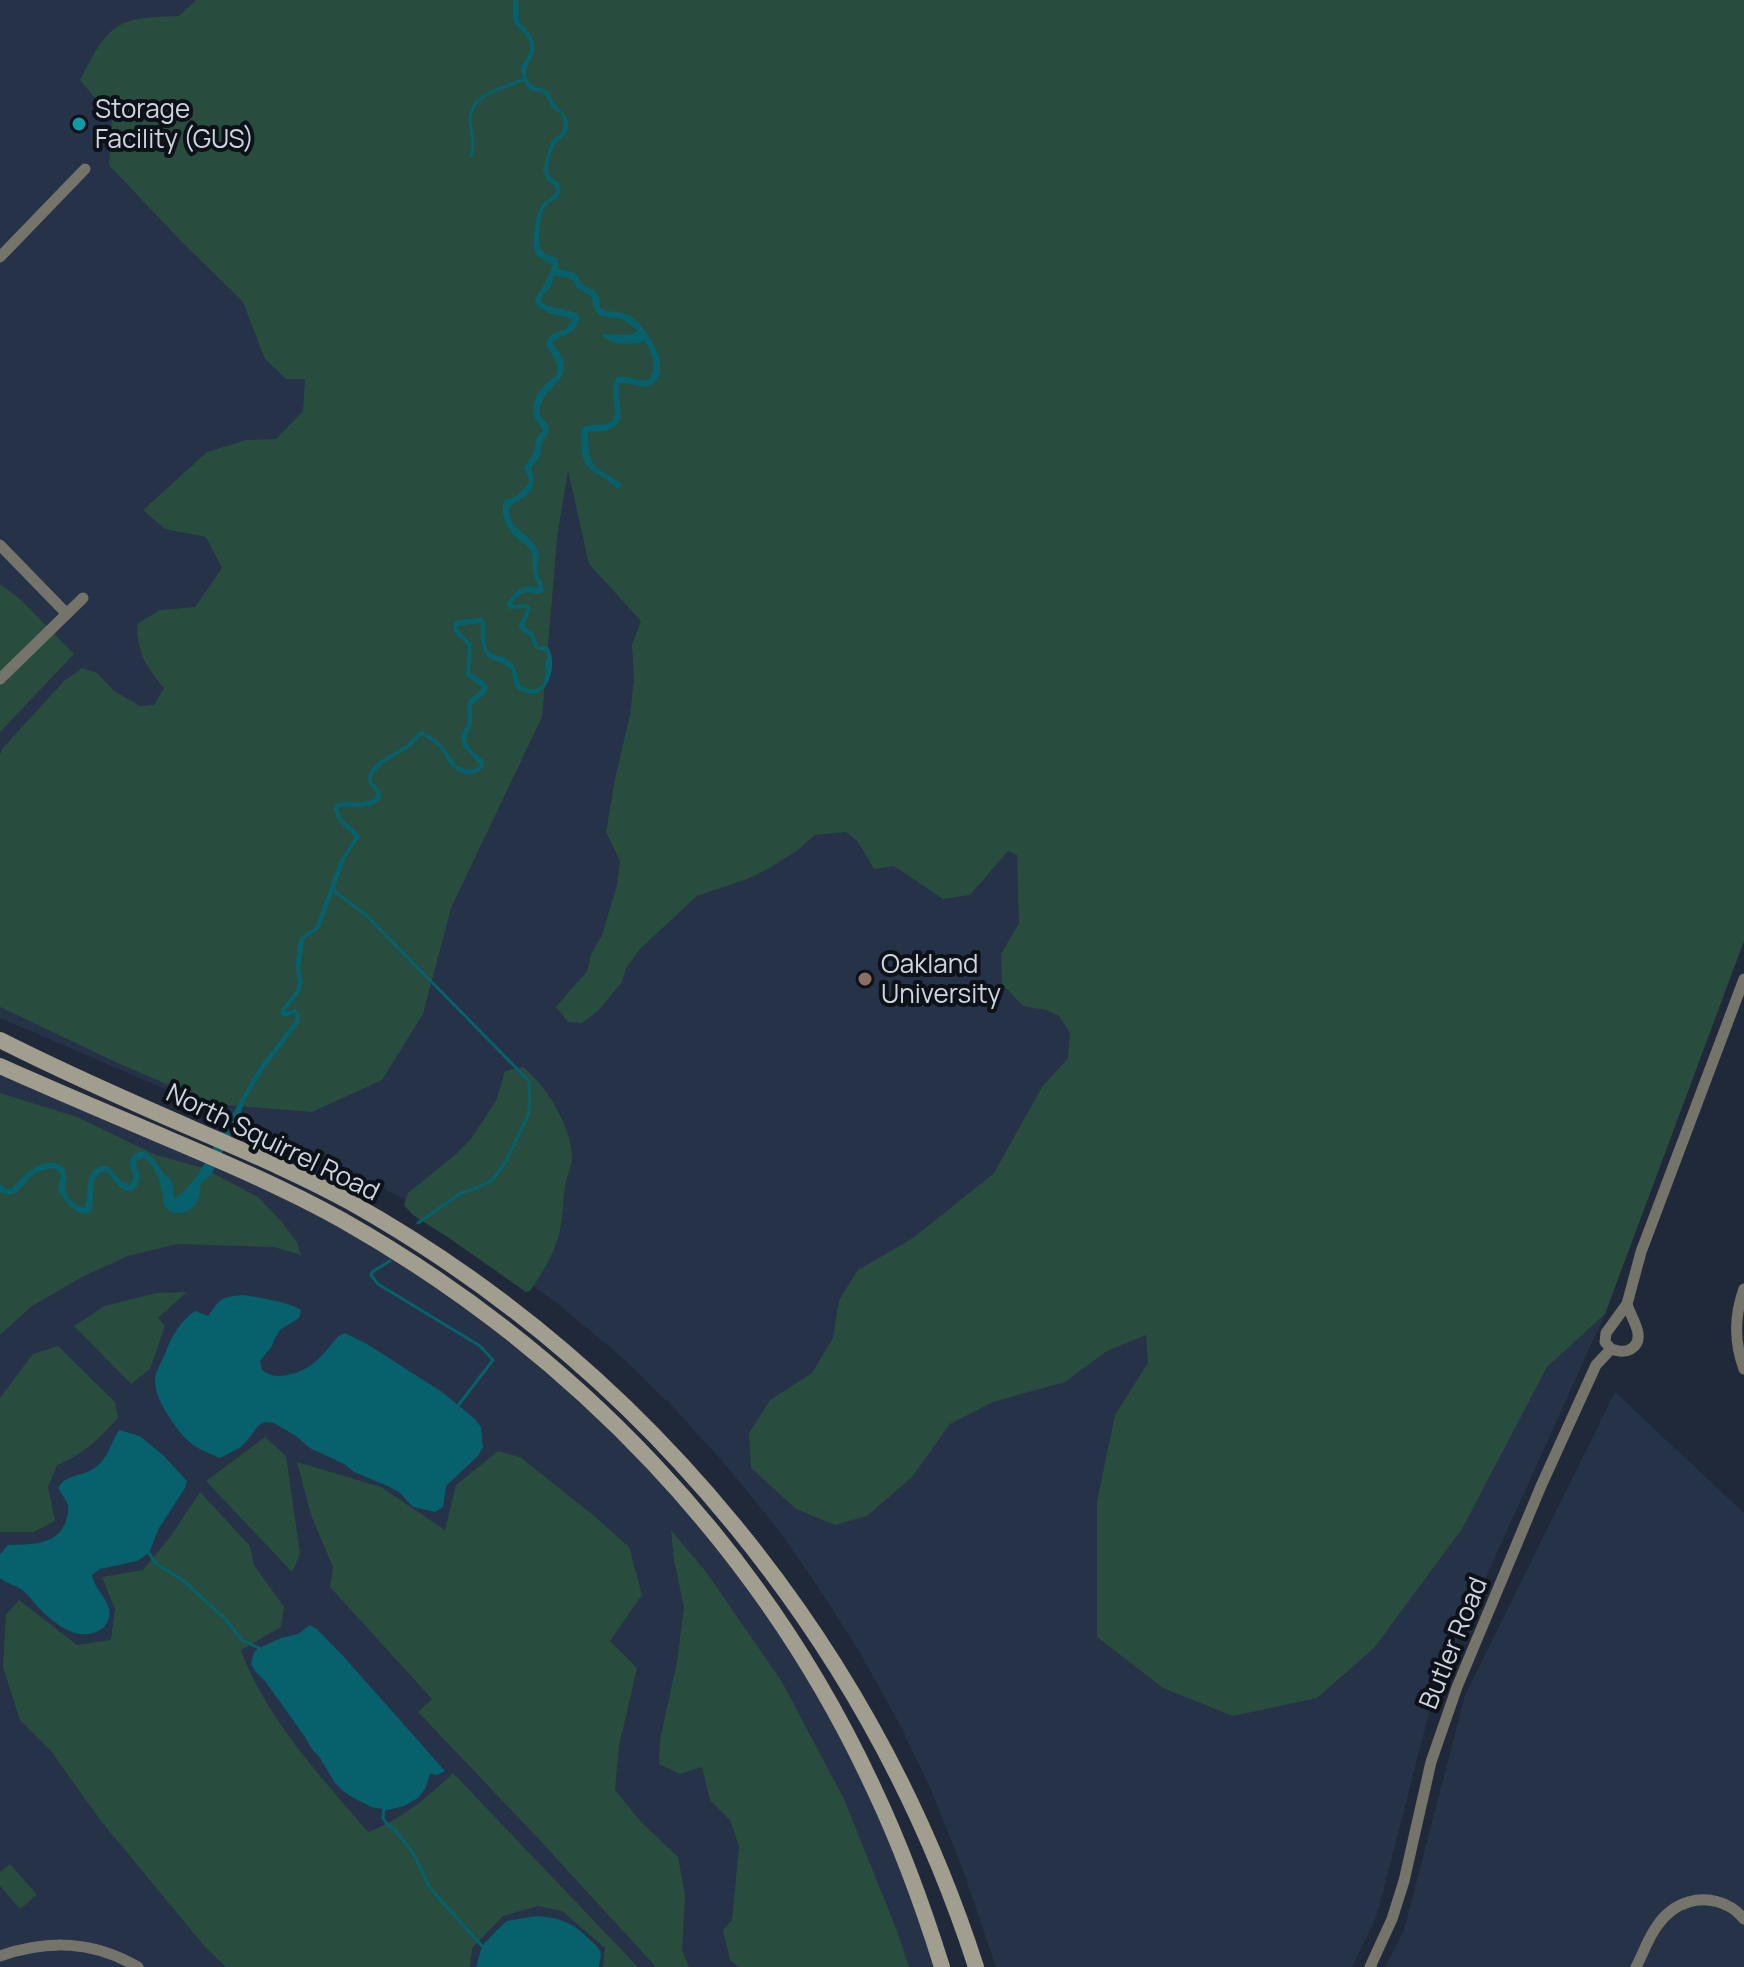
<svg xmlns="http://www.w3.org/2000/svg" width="1744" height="1967" font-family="Manrope,sans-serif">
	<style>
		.built { fill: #253247 }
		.green { fill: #284d3e }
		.water { fill: #06616c }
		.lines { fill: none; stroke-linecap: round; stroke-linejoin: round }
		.stream { stroke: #06616c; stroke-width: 3 }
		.minor { stroke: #75746a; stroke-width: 11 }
		.secondary { stroke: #a19e8f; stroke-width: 16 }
		.culture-dot { fill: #0f9aa8; stroke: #0d1219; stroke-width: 3 }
		.education-dot { fill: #8d6e63; stroke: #0d1219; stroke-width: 3 }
		.labels { text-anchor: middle; stroke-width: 8; stroke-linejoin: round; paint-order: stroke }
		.poi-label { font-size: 26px; fill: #ced5df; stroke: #0d1219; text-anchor: start }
		.street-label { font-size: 26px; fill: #ced5df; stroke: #0d1219 }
	</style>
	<rect width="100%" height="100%" fill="#1f2939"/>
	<path class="built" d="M0,0h1744v941l-139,373 -160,354 -17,49 -51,198 -25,52h-356l-35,-102 -30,-75 -31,-65 -41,-74 -45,-70 -38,-54 -52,-64 -51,-56 -55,-53 -59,-49 -53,-39 -93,-62 -65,-34 -64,-30 -284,-122z
		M0,1073l237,101 99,50 78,46 133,98 121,121 71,86 72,108 48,88 40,91 37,105h-936z
		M1615,1392l129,121v454h-359l19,-37 61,-235z"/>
	<path class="green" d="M196,0h1548v941l-139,373 -58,53 -85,162 -88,119 -57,50 -84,18 -70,-28 -66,-51v-136l18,-86 33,-52 -2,-28 -39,16 -42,31 -72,20 -43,22 -38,53 -45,39 -32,9 -39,-16 -45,-41 -2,-35 21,-33 42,-27 21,-35 6,-38 19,-30 55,-32 81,-65 48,-86 26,-29 2,-25 -11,-17 -13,-6 -23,-4 -21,-22 -1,-30 18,-31 -2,-68 -9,-4 -38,44 -27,4 -49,-33 -20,3 -16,-27 -12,-10 -31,3 -17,15 -30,19 -21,10 -50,17 -56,52 -15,20 -4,14 -24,29 -16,12 -14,-1 -12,-15 31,-36 4,-17 11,-19 15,-50 3,-24 -14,-29 9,-53 15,-64 4,-35 -2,-36 9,-23 -52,-57 -21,-94 -11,68 -15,179 -91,191 -28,106 -41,66 -70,32 -99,-8 -93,-40 -120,-57v-252l2,-6 62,-68 18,-13 15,5 17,18 26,15 14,-1 10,-17c-18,-21 -27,-36 -27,-64l23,-14 35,-3 27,-39 -16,-31 -41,-8 -22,-19 64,-58 39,-12 30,-1 27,-28 2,-32h-19l-21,-20 -22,-57 -64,-63 -70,-74 3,-46 -32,-39c10,-18 21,-46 42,-56 16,-8 39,-7 57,-8z
		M0,584l21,16 53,54 -74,78z
		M523,1067c22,17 49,60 49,90 0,10 -6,20 -7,30 -2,14 -2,29 -5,43 -5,23 -17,42 -30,61l-4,1 -77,-54 -36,-23 -9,-10 4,-12 48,-39 15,-15 25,-38 9,-30z
		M0,1093l77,24 79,38 47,13 55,29 23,24 16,21 4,13 -27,-8 -97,-3 -49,12 -44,20 -52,30 -32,29z
		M187,1292l-29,26 7,8 -15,43 -19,15 -57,-58 31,-20 51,-13z
		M58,1346l57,56 3,16c-19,21 -34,36 -61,47l-9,22 7,34 -21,11h-34v-134l33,-44z
		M265,1437l21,19 14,98 -8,18 -86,-91z
		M498,1451l22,6 73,58 36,32 13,48 -32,46 27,27 -18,78 -4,44 26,32 37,35 7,38 -3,55 7,17h-33l-121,-132 -117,-123 14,-13 -102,-112 3,-20 -22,-52 -14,-53 84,25 64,43 11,-45z
		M200,1492l50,54 4,19 30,42 -3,20 -40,23c22,64 83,131 127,182 34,-13 59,-34 85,-59l185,194h-35l2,-19 -43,-37 -24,-5 -35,10 -31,32 -2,19h-244l-21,-20 -104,-126 -50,-70 -31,-31 -17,-53 3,-53 13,-14 58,45 34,-5 4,-31 -13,-32 41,-7 27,-33z
		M671,1530l36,43 75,109 62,117 53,132 12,36h-170l-9,-7 -7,-30 9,-10 7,-74 -9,-26 -20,-20 -8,-33 -22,7 -21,-10 1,-25 17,-77 7,-55 -10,-47z
		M10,1864l27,31 -17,14 -20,-23v-14z"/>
	<path class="water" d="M513,0h5l1,22c36,31 -4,41 10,60 4,6 11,5 17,8 6,4 5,10 10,16 6,7 13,9 12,20 -1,11 -8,12 -14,19 -1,3 -3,10 -4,12 -3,13 -4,19 9,26 4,20 -7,13 -15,26 -4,7 -7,33 -3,40 3,6 11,7 17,10v10l14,3 5,3 5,9 13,7 4,6 1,11c10,6 21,2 30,8 16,10 46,56 21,69 -8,5 -21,-3 -31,-2 -5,14 5,25 -2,41l-12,7 -18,1c0,36 4,33 33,51l1,1 -4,5c-29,-25 -39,-14 -36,-61 10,-6 21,0 31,-8 6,-15 -6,-29 4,-43 11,-2 21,5 32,3 9,-12 3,-27 -4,-39 -15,4 -31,5 -43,-5l1,-2 28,1 7,-4 -15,-12 -22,-3 -6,-5 -4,-15 -14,-8 -5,-9 -17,-4 -5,13 -8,8 -1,6c12,8 29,5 39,15 -7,23 -17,14 -28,26 3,5 9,10 11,16 7,28 -25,26 -23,57l8,8 1,7 -7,12 -2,13 -9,12c8,22 -3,28 -21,37 -6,22 17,27 26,42 6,8 0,17 1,25 2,9 7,8 6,19l-5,3c-15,-4 -16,-2 -27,10 7,4 14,-4 20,4l-7,19 9,5 5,14 10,1c10,14 2,52 -21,46 -4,-1 -9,-3 -11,-6 -3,-5 -3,-13 -5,-18 -6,-5 -10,-6 -18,-9 -14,-6 -12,-25 -12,-37l-24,3 1,4 14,14 -2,29 12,7 6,7 -1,5 -15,13v18l-6,17 5,10 13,11v5c-7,9 -20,11 -29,3 -7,-5 -10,-15 -16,-22 -5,-5 -11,-8 -17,-12 -5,5 -10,11 -15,14 -15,10 -29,13 -36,31 5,7 14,12 8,21 -16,10 -25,3 -40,6 0,18 15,17 21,30l-14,20 -26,71c-5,5 -12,7 -16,12l-4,29 3,12 -3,11 -15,20 11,-3 4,6 -1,8 -37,49 -18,30 -4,15 -29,58 -10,8c-2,14 -3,27 -20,30 -8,1 -11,-1 -17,-7 -1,-18 -5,-35 -20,-48l-8,3c0,5 2,9 3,13 1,5 0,9 -3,13 -11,13 -23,-9 -30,-16l-7,2 -5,8 -2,29 -5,4c-16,-2 -19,-11 -29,-23l3,-17 -7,-6c-7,1 -13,2 -20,6 -12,10 -16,27 -34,18v-8l7,5h4c13,-12 29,-34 48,-24 5,2 7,3 7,9 1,9 -1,4 -1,13 1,11 10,19 20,21 5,-15 -3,-44 23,-42l12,14 10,5c9,-11 -6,-20 3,-29 13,-13 23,7 29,15 2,4 7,6 9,10 3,5 3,13 3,18 26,-18 39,-52 53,-79l5,-5 26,-46 37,-48v-7l-12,3 -3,-4c3,-10 14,-16 17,-26 2,-7 -1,-12 -1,-19 0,-8 1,-25 5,-31 4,-5 11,-6 15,-11l23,-64 16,-25c-9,-10 -19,-14 -21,-29 1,-2 2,-4 4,-5 5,-3 24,3 37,-5l1,-6 -9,-11c5,-22 23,-24 39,-36 5,-4 10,-10 15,-14 17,7 25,18 35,34 8,5 17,7 24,0l-17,-19 -2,-10 7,-14 -1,-18 3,-5 13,-11 -17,-13 2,-29 -14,-14v-9l4,-3 23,-2 4,3c1,10 -3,24 6,32 4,4 7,2 12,4 13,6 14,16 17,28 8,6 17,6 24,-2l3,-30 -2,-2c-12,-1 -11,-5 -15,-15l-10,-6 -1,-5 8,-16 -4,-1 -14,1 -3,-5c4,-6 14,-18 22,-18 3,0 7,2 11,2 -2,-6 -5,-11 -6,-18 -1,-7 1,-14 -2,-20 -3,-5 -11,-9 -15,-13 -10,-9 -16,-23 -12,-36l12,-5 12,-11 1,-5 -5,-12 10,-15 2,-14 7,-9c-2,-4 -5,-7 -7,-10 -8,-13 3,-31 13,-39 5,-4 7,-3 8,-9 3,-12 -8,-19 -11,-29 4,-10 10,-11 19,-13l8,-11 -24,-6 -13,-8 -1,-6 9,-14 9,-20c-4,-3 -12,-5 -16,-10 -7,-9 -2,-41 5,-50 4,-5 10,-8 14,-13l-1,-6 -8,-6 -4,-10 8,-28 11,-10 2,-9 -3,-9 -9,-6 -5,-11 -5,-5 -12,-2 -4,-5 -5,-14 1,-6c10,-14 12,-21 -1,-35 -5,-6 -5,-2 -7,-10 -2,-6 -1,-14 -1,-20z
		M243,1295c14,2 47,7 58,15l-2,8 -19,12 -6,10 -2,6 -12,15 2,9c9,6 14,7 25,5 20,-4 30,-13 43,-29 6,-6 6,-10 15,-13l22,11 75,48 33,27 6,8 2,20 -5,9 -32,30 -3,21 -8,5 -22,-5 -13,-14 -10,-6 -36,-15 -10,-8 -34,-16 -14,-12 -22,-13 -10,-1 -6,4 -12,16 -7,6 -19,10c-9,-4 -20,-8 -28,-14 -14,-11 -38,-45 -37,-64 0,-9 8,-20 11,-29 5,-14 16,-32 29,-40l13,5c13,-17 11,-19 35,-21z
		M119,1430l21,6 24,20 23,25 -2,7 -26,40 -10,25 -12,8 -37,8 -8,6c2,13 14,21 17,34 2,8 -2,17 -9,21 -22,13 -45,-6 -60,-21 -6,-6 -11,-14 -18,-19 -7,-5 -15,-6 -22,-12v-24l8,-9c21,-1 47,1 57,-21 2,-6 4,-13 3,-19 -2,-6 -7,-11 -10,-17 8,-14 22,-11 35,-19 15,-9 17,-25 26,-39z
		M310,1625l7,4 27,28 101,114 -7,4 -8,-1 -5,15 -7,9 -14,8 -16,4 -17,-3 -19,-10 -9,-6 -8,-8 -15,-25 -9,-10 -6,-11 -40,-56 -10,-10 -4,-7 3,-12 5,-4 22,-10 17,-4z
		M537,1916c24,2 35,6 52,23 5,4 11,9 12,15 0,2 -2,11 -2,13h-123l6,-21 16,-17 9,-8z"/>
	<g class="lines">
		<path class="stream" d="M471,156c5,-14 -1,-24 -1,-38 1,-24 35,-31 53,-38
			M334,891l31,23 164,167 1,21 -2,14 -23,47 -13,17 -15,8 -16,5 -43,30
			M390,1261l-18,11 -1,3 7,9 102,62 13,14 -36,47
			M149,1553l6,10 29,18 42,39 16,20 17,8
			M384,1808l-1,10 4,6 8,6 17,21 18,37 52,58"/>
		<path class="minor" d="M0,257l85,-88
			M0,545l67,69
			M0,679l83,-81
			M1744,1289c-10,27 -10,53 0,80
			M1611,1349l-6,-7 1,-9 21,-29 14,-52 103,-273
			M1611,1349c7,2 13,4 20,0 17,-11 -1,-32 -4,-45
			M0,1956c49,-17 93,-15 138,11
			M1370,1967l22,-48 12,-38 27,-119 26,-75 84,-201 55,-121 15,-16
			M1636,1967c7,-13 12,-29 21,-41 16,-24 45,-34 73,-19 5,2 10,8 14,12"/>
		<path class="secondary" d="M0,1040c65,33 131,62 198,91 51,22 103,44 152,71 296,166 522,443 626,765
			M0,1066c56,25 113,49 169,73 59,25 117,50 173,81 230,130 421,328 532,569 27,57 49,117 68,178"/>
	</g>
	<circle class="culture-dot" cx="79" cy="124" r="8"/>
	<circle class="education-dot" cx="865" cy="979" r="8"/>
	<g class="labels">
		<g class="poi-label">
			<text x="95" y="118">Storage<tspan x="95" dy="30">Facility (GUS)</tspan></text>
			<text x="881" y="973">Oakland<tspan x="881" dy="30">University</tspan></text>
		</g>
		<g class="street-label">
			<text transform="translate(273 1142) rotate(26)" y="9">North Squirrel Road</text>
			<text transform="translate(1453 1643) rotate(-68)" y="9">Butler Road</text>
		</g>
	</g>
</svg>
